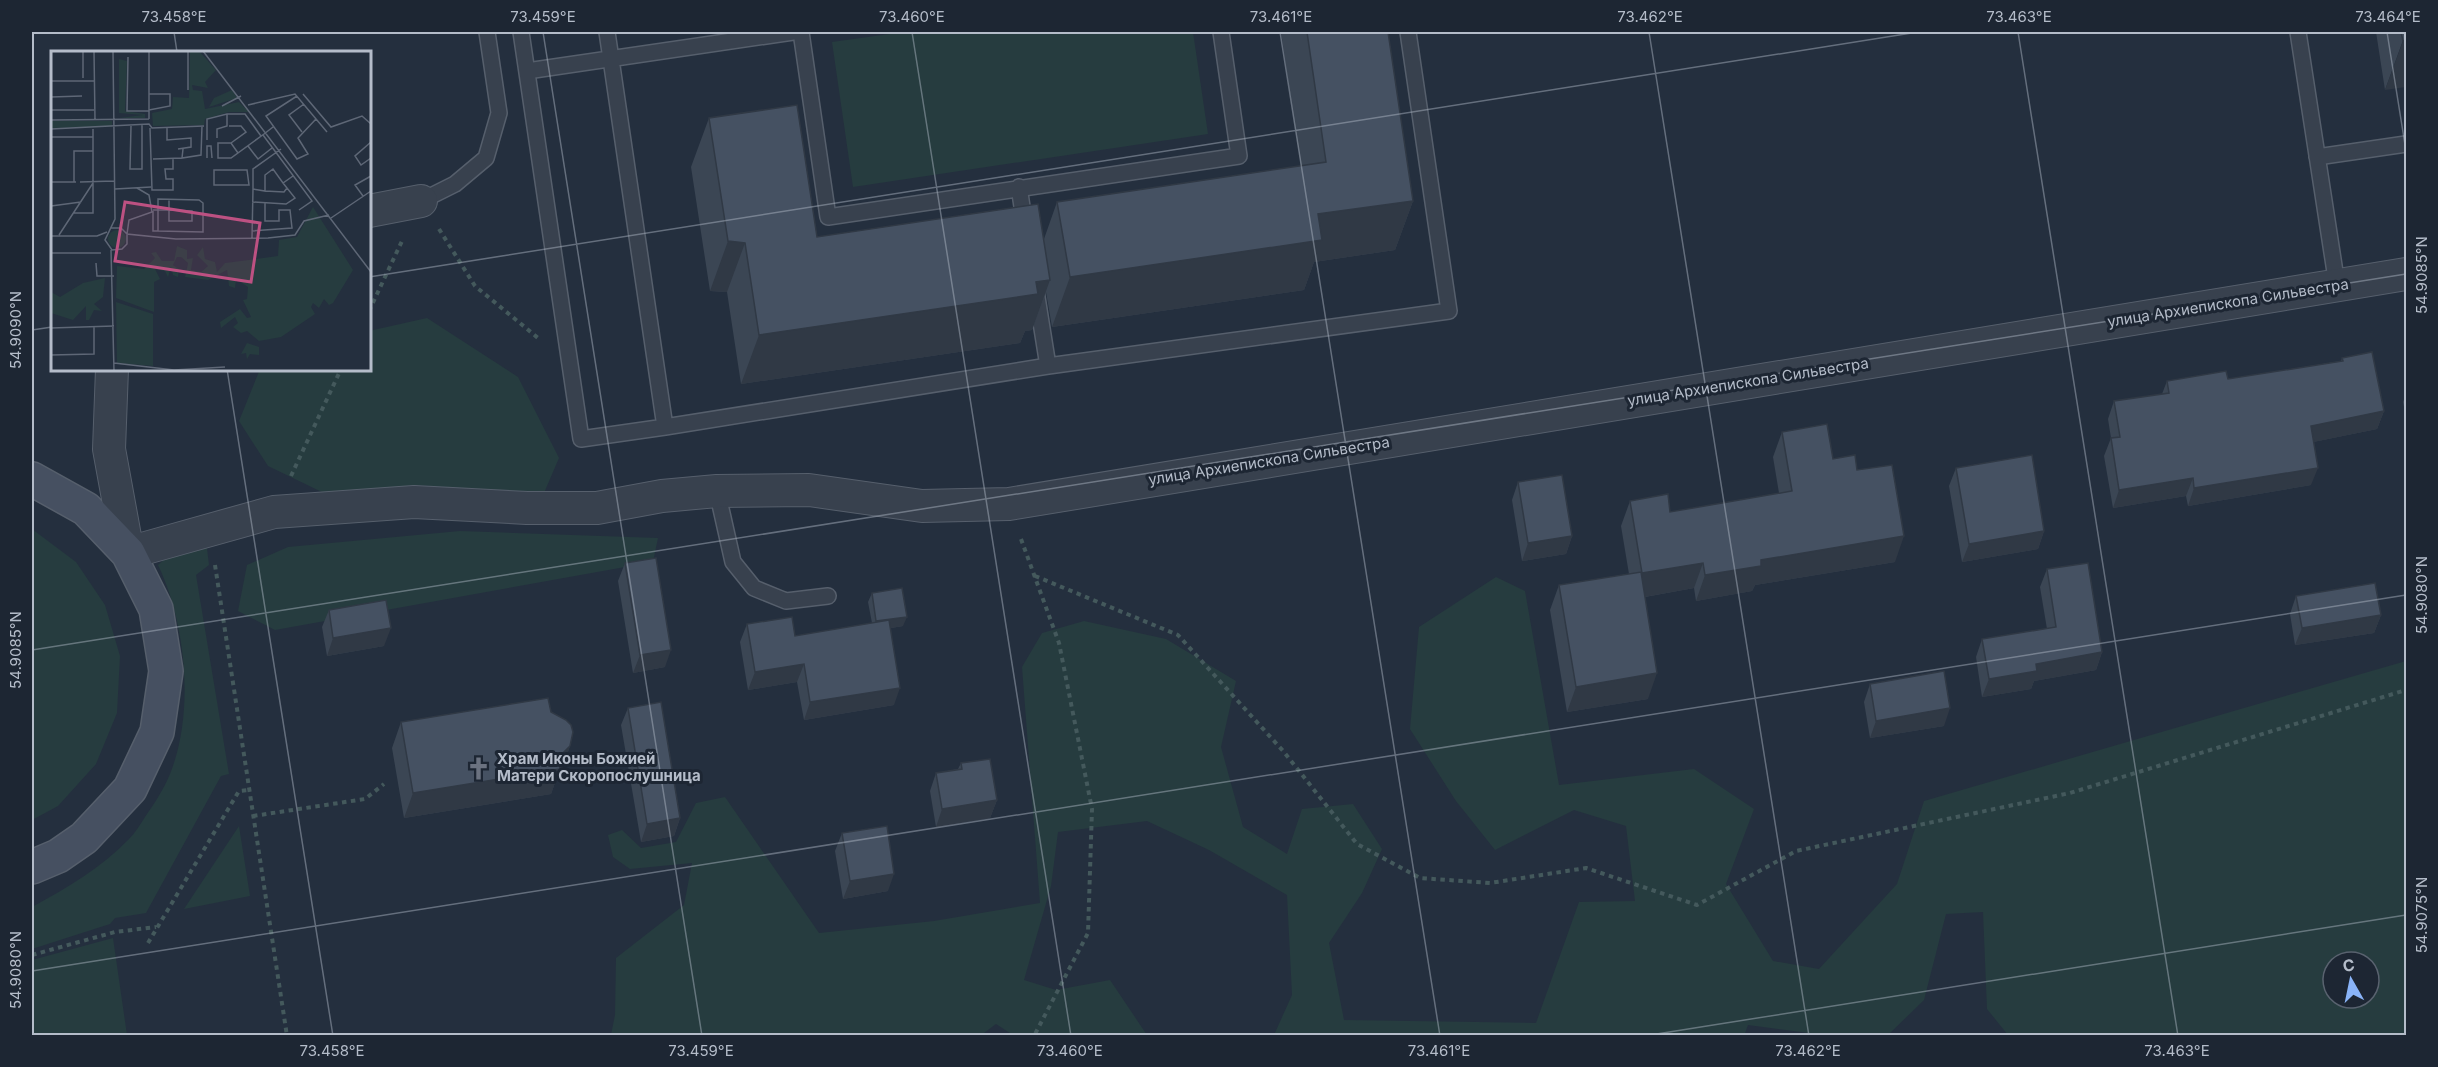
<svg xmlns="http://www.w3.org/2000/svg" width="2438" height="1067" font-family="Inter,sans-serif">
<rect width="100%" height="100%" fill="#242f3e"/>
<path fill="#263c3f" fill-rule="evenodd" d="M904,32H1193L1208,134L853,187L832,42Z
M427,318L518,377L559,458L544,493L414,485L328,495L268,466L239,421L260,369H369V331Z
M32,529L76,562L105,605L120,656L117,713L96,764L58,806L32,820Z
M460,531L658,538L653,562L275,630L238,611L247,565L288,547Z
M206,540L209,565L196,575L229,774L221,776L146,913L115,918L110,924L32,949V907C67,888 101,868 129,839C135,833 140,825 145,817C154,804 164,789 170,774C195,712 186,623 158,565L176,549Z
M1496,577L1525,591L1559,785L1694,769L1754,809L1726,884L1773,961L1819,969L1897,884L1924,801L2406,661V1035H2008L1987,1009L1983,912L1946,914L1924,1000L1888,1035H1825L1748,1025L1744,1036L1274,1035L1292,995L1287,895L1209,850L1147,821L1058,832L1051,886L1024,980L1056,990L1110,980L1147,1035H1013L996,1024L980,1036L611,1035L615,1015L616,958L684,905L692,863L630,869L613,857L608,835L622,830L641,848L676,842L696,803L725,797L819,933L934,921L1040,903L1022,667L1042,633L1084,621L1166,639L1236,681L1221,747L1243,827L1287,854L1302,809L1353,804L1382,849L1362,893L1329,943L1344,1020L1536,1023L1579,902L1635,901L1626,826L1574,810L1495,850L1456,801L1410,729L1419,627ZM2333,962H2369V998H2333Z
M239,826L250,896L184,909Z
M113,938L127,1035H32V960Z"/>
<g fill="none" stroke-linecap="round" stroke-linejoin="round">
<defs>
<path id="lane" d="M521,32L581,439L665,427
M607,32L665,427L1048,366L1449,311L1408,32
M801,32L828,217L1239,156L1221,32
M2298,32L2337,285
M527,71L793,32
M2317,157L2406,144
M1019,187L1025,226
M421,201L455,184L486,158L499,113L487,32
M1036,291L1048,366
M717,491L733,562L754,588L786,601L828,596"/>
<path id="street" d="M369,211L421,201
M112,369L109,449L128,553L274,512L414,502L527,508H597L662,496L717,491L809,490L922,506L1009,504L2406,274"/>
<path id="secondary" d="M32,479L86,509L128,553L156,609L166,671L157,732L130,789L84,838L58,856L32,867"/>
</defs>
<use href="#lane" stroke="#565f6c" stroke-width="18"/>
<use href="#street" stroke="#565f6c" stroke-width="34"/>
<use href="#secondary" stroke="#565f6c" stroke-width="36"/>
<path stroke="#44595c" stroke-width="4" stroke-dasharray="4.5 4.5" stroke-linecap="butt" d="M439,229L475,286L538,338
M369,311L402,241
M291,476L341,369
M1021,539L1059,643L1092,809L1088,933L1034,1036
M215,565L287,1036
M1035,576L1178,635L1284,752L1357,844L1420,878L1490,883L1586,868L1697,905L1796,851L2070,793L2406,690
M253,816L365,799L384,784
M148,943L239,791L249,790
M32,955L115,932L156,927"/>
<use href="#lane" stroke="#38414e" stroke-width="15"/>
<use href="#street" stroke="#38414e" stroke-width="32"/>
<use href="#secondary" stroke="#465061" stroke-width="33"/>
</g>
<path fill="#3b4654" d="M1281,32H1388L1413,201L1395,250L1314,262L1304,290L1052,327L1046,292L1032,330L1025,331L1020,343L741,384L727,292L710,291L691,167L709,118L817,237L1044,239L1057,202L1301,166Z
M2376,32H2406L2385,90Z
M2342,358L2384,411L2377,429L2313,442L2311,485L2188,506L2186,496L2113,508L2104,456L2111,438L2108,419L2114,401L2162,394L2167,381L2228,379L2341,361Z
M2406,394V417L2403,402Z
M1782,432L1833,459L1857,470L1895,562L1755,585L1752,591L1696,601L1694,588L1645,597L1648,699L1567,712L1550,610L1559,585L1629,574L1621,526L1630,501L1670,512L1779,493L1773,457Z
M1956,468L2044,531L2038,549L1962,562L1949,486Z
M1518,482L1572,536L1566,554L1522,561L1512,500Z
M625,563L665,667L633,673L618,581Z
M2047,569L2102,652L2096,670L2034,681L2031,689L1982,697L1976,657L1982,639L2047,629L2040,587Z
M872,593L903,626L891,628L894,705L804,720L797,682L748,690L740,642L747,624L795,636L872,623L868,602Z
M2296,596L2381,615L2374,633L2295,645L2290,614Z
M329,610L384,646L327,656L322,627Z
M1870,684L1944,726L1870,738L1864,702Z
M628,708L680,818L674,836L641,842L621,725Z
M551,712L570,746L561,772L558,774L551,794L404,818L392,748L401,722Z
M961,763L997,800L990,818L936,827L930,791L936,773L958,769Z
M842,833L888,891L843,899L835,851Z"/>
<path fill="#303945" d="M2406,40V87L2385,90L2403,41Z
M1413,201L1395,250L1314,262L1304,290L1052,327L1070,277L1318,214Z
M728,241L745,243L727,292L710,291Z
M1050,280L1032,330L1025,331L1020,343L741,384L759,335Z
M2384,411L2377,429L2304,444L2311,426Z
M2318,468L2311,485L2188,506L2194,488Z
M2193,478L2186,496L2113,508L2119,490Z
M2044,531L2038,549L1962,562L1969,544Z
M1572,536L1566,554L1522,561L1528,543Z
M1904,536L1895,562L1755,585L1752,591L1696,601L1705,575L1761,560Z
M1703,563L1694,588L1633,599L1642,573Z
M2381,615L2374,633L2295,645L2302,628Z
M907,617L903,626L873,631L876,621Z
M391,628L384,646L327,656L333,638Z
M671,650L665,667L633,673L640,655Z
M2102,652L2096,670L2034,681L2031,689L1982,697L1989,679L2036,664Z
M804,664L797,682L748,690L755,672Z
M1657,673L1648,699L1567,712L1576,687Z
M900,688L894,705L804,720L810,702Z
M1950,708L1944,726L1870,738L1876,721Z
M570,746L561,772L558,774L551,794L404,818L413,793L558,758Z
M997,800L990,818L936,827L942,809Z
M680,818L674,836L641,842L647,824Z
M894,874L888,891L843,899L850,881Z"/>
<path fill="#455162" stroke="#303945" stroke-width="1.5" d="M1307,32H1388L1413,201L1318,214L1322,240L1070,277L1057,202L1326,162Z
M2401,32H2406V40L2403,41Z
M797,105L817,237L1038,204L1050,280L1036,282L1038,294L759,335L745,243L728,241L709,118Z
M2372,352L2384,411L2311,426L2318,468L2194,488L2193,478L2119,490L2111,438L2120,437L2114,401L2169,393L2167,381L2226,371L2228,379L2343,361L2342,358Z
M1827,424L1833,459L1855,455L1857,470L1892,465L1904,536L1761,560V566L1705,575L1703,563L1642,573L1630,501L1668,494L1670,512L1792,491L1782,432Z
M2032,455L2044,531L1969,544L1956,468Z
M1562,475L1572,536L1528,543L1518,482Z
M656,558L671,650L640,655L625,563Z
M2088,563L2102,652L2036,664L2037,671L1989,679L1982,639L2056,627L2047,569Z
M1641,572L1657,673L1576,687L1559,585Z
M2375,583L2381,615L2302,628L2296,596Z
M902,588L907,617L876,621L872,593Z
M386,600L391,628L333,638L329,610Z
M792,617L795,636L889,620L900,688L810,702L804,664L755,672L747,624Z
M1944,671L1950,708L1876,721L1870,684Z
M548,698L551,712L566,720L571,725L573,732L570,746L558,758L560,769L413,793L401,722Z
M661,702L680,818L647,824L628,708Z
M990,759L997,800L942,809L936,773L962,769L961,763Z
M887,826L894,874L850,881L842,833Z"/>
<path fill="none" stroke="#b4bcc9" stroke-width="1.5" stroke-opacity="0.45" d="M174,32L177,52M543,32L702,1036M912,32L1071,1036M1280,32L1440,1036M1649,32L1809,1036M2018,32L2178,1036M2387,32L2406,151M369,277L1918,32M32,330L52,327M227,369L333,1036M32,650L2406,274M32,971L2406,595M1644,1036L2406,915"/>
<defs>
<symbol id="church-bare" viewBox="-9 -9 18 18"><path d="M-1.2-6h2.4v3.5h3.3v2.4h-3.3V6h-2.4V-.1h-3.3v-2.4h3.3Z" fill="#6b7280" stroke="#1d2633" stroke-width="2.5" paint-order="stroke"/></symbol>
</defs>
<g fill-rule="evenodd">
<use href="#church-bare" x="462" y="752" width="33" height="33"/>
</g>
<g text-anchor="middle" stroke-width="6" stroke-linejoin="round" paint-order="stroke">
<g font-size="15" fill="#b4bcc9" stroke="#1d2633">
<text transform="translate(2228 303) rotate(-9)" y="5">улица Архиепископа Сильвестра</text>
<text transform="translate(1748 382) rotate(-9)" y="5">улица Архиепископа Сильвестра</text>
<text transform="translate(1269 461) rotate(-9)" y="5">улица Архиепископа Сильвестра</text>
</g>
<g font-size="15" font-weight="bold" fill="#b4bcc9" stroke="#1d2633" text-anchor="start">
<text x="497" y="764">Храм Иконы Божией<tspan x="497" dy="17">Матери Скоропослушница</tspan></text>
</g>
</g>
<g transform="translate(51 51)">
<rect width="320" height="320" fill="#242f3e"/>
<path d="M139,0H148L165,19L154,31L157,37L141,34L142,39L151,40L154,58L188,51L198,61H178L154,68L153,74L102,75L101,62L121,58L122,46L138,47ZM68,8L76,10L74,60L94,63V67H68L92,64L68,62ZM181,39L186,47L158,56L163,47ZM1,70H61V76L0,77ZM262,156L302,219L282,252L278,254L273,248L268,257L262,252L260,256L264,263L230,286L208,290L196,280L190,282L182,276L187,272L184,266L170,277L169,271L189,258L196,267L200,266L192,249L196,248L197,236L185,228L184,237L178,235L176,219L157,229L134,226L137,212L130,206H126L122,214L128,218L127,226L122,224L120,216L117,226L114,220L104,218L109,228L103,231V261L65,247L66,215L93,218L104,207L100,202L105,201L111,210H123L126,195L136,199V208L142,207L140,219L150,221L157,215L146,204L152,196L154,208L164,211L166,221L174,212L227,205L228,189L246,186ZM57 188a9 9 0 1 1 18 0a9 9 0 1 1-18 0ZM54,227L52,246L43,253L51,260L43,259L38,269H35V255L22,269L0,262V241L9,246L32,232ZM65,251L102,263V315L66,312ZM196,292L208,296V304L199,303L196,308L195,302L190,303Z" fill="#263c3f"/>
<path fill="none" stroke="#5e6776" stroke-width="1.5" d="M32,0V27M43,0L44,69M152,0L320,221M77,6L76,60H98M0,30H43M137,39V0M252,43L280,76L311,65L320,73M246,45L215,65L246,108L257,103L247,87L265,68M0,46L31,45M197,54L244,43L276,81M171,55L190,45M0,59H43M98,59L119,55V43H98M98,68V0M0,69L98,68M80,75L79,118H91V74M178,75H190L195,81L180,92M99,77L101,139H122V128H115L114,118H122V107M116,77V89L140,87V96L127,98M0,78L98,73L101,77L153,75M251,81L238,64L253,53M212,84L261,150L248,159M0,86H42M166,87V78L176,75V63M156,89V68L176,63H194L210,85M320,91L304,105L310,114L320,107M197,95L207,108L221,97M132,98L131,107L150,104L151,75M230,98L202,118V138L214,140V124L222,118L232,132L242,125M187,102L180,92H167V107H180L213,83L222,76M156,107V95H160L161,107M102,108L131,107M163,119H196L198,134H163ZM0,131H25M23,131V100H42M29,131L63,130M86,137L98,144L101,161L78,169L76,183L125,188L217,187L244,184L253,170L278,164M64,138L100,136M214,140L233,141L236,137M312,145L304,134L320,125M107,148L148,149L152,152V181L107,180ZM201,151L235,153L244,147L232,132M0,155L30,151M102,159H118L141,160V170H118V148M102,160V180H107M22,162H42V78M280,167L320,140M60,177H70L76,183V193L71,198L61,199L54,189L64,168L62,0M201,180L241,177L239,159H228V170H214V151M8,184L42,132M0,185H46L56,181M201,187L202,138M60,199L63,320M0,202H50M45,212L46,225H63M0,277L63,275M0,304L43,303V275M63,312L123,319L174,316"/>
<path fill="#bd5182" fill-opacity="0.15" stroke="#bd5182" stroke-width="3" d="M74,151L209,172L200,231L64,210Z"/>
<rect width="320" height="320" fill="none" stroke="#b4bcc9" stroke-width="3"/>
</g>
<rect width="2438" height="1067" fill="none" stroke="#1d2633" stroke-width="66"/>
<g transform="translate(2351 980) rotate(351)"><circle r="28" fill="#1d2633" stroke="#59626f" stroke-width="1.5"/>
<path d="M0-4.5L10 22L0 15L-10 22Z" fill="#8ab4f8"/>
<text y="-9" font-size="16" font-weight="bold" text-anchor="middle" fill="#b4bcc9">С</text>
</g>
<rect x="33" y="33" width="2372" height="1001" fill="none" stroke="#b4bcc9" stroke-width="2"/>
<g font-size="15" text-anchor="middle" fill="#b4bcc9">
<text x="174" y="22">73.458°E</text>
<text x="543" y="22">73.459°E</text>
<text x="912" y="22">73.460°E</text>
<text x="1281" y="22">73.461°E</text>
<text x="1650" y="22">73.462°E</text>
<text x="2019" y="22">73.463°E</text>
<text x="2388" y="22">73.464°E</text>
<text transform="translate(2422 275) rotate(-90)" y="5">54.9085°N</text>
<text transform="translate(16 330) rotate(-90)" y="5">54.9090°N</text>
<text transform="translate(2422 595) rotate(-90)" y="5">54.9080°N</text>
<text transform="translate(16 650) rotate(-90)" y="5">54.9085°N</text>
<text transform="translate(2422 915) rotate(-90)" y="5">54.9075°N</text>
<text transform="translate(16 970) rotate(-90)" y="5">54.9080°N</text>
<text x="332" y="1056">73.458°E</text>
<text x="701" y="1056">73.459°E</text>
<text x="1070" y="1056">73.460°E</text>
<text x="1439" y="1056">73.461°E</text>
<text x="1808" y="1056">73.462°E</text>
<text x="2177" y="1056">73.463°E</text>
</g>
</svg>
